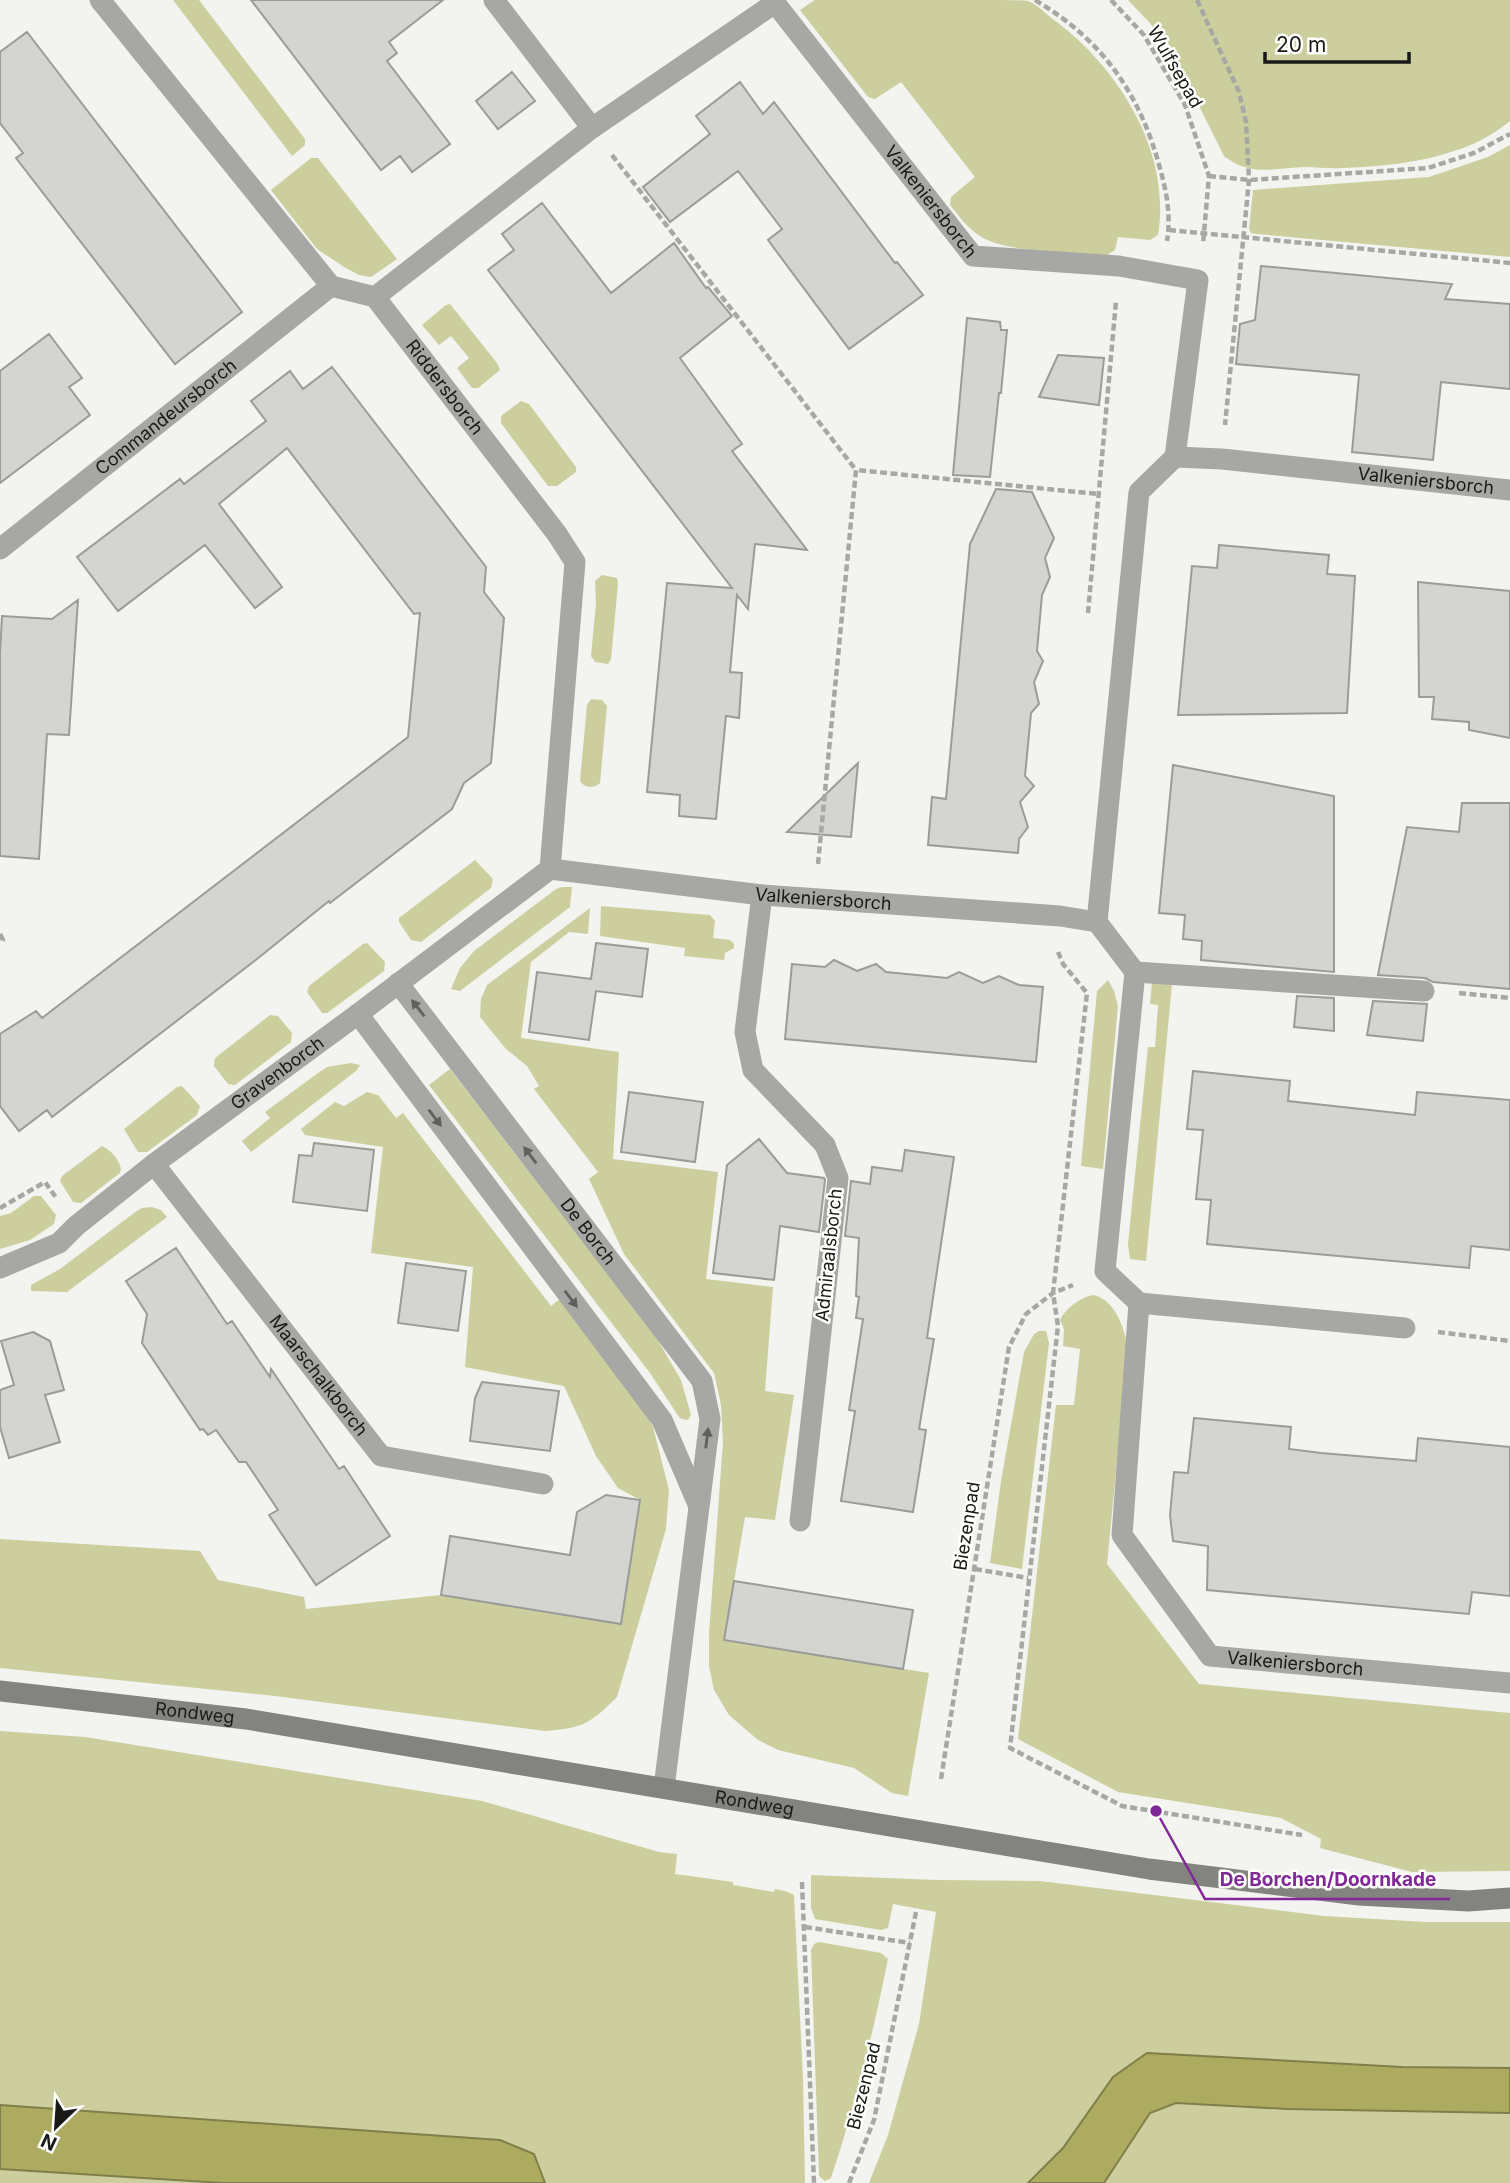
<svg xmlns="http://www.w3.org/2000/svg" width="1510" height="2183" font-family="Inter,sans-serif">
<rect width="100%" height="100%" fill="#f3f3ef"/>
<path fill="#cdce9e" d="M173,0H199L305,139V145L292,156Z
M815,0C870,0 925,0 980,0C992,0 1019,0 1028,1C1037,4 1046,14 1054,20C1118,67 1172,152 1158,235L1150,240L1118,237L1115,250L1107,255C1075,252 1005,253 980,236C967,228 959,216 950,205L951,197L975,177L901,82L875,99L868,97L800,10Z
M1128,0H1510V121C1467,158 1398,166 1343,168C1330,169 1318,167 1305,167C1275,168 1250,177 1224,156L1174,56L1150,23Z
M1510,145V257L1257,234L1251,233L1249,229L1253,190L1429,177L1488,157Z
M311,158H318L397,259L371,277L359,275L344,267L317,249L271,190Z
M450,304L497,363L500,370L478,388H472L457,368L469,358L451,336L439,345L422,325L446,305Z
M521,401L529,404L576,467V472L557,486H548L501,423V416Z
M602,575L617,578L618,584L611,659L608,664L595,662L591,656L596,603L595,581Z
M591,699L602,700L607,706L600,783C594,789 584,788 580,781L587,705Z
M475,860L493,879L491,888L421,942L411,940L399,922V918Z
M562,887H572L570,907L460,991L451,989L460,968L474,951L556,889Z
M601,906L710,915L715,921L713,938L730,940L734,944V948L725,953L724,960L684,956L685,948L600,936Z
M590,908L588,934L569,932L531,962L521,1038L619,1052L613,1159L718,1172L706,1279L773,1287L765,1391L794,1395L775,1520L745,1517L724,1640L929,1673L908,1796L892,1793L854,1768L778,1750L758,1740L729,1715L714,1690L709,1666V1634L723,1442L721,1405L714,1373L624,1254L589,1179L598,1172L534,1089L539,1086L527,1066L506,1049L480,1017L481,999L487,985Z
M367,943L385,962L384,971L327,1013H322L307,992L309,986L363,944Z
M1108,980L1114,991L1118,1006L1103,1169L1081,1166L1097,991Z
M1152,982L1172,984L1146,1261L1130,1259L1128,1244L1148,1047H1155L1158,1005L1150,1004Z
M270,1015L278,1016L292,1033L291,1042L235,1085L228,1084L214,1066L215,1058Z
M351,1063L360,1065L356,1071L251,1152L242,1141L270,1118L265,1112L318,1073L327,1067Z
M450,1069L656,1337L681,1380L691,1415L688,1420L682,1419L679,1417L650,1373L429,1085Z
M182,1086L200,1106L197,1115L147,1152H138L124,1129L177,1087Z
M367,1092L378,1095L396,1118L403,1113L551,1306L560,1299L639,1402L653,1427L669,1490L666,1529L617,1697C590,1724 583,1728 545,1731L275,1696L0,1668V1539L200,1551L218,1580L304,1597L306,1609L441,1595L621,1624L640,1500L618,1488L596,1456L564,1386L465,1367L473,1267L371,1253L383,1147L305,1135L301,1129L335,1102L344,1106Z
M102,1146C111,1150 119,1159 121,1169L120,1173L81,1203L73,1202L60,1181L62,1176Z
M34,1196H41L56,1215L54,1224L30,1240L0,1249V1216L11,1213Z
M152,1207L161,1210L167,1217L67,1292L31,1291V1285L60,1269L134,1213L142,1208Z
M1094,1295C1116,1301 1124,1328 1128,1348L1107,1564L1199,1684L1510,1713V1871L1412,1872L1320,1848L1321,1839L1281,1818L1118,1792L1018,1739L1056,1405H1074L1080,1349L1063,1346L1064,1329L1060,1320C1065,1309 1082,1296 1094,1295Z
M1039,1331H1046L1049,1343L1022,1569L990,1563L1001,1481L1024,1352L1034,1334Z
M0,1731L85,1737L482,1801L659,1852L677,1854L675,1874L733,1882V1885L774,1892L775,1889L785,1891L794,1895L803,2078L805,2183H545L534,2154L500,2140L0,2105Z
M811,1875L937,1880L1040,1881L1324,1916L1427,1922H1510V2068L1402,2067L1113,2077L1063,2148L1028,2183H869L888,2135L919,2024L936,1912L893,1904L888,1928L881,1930L815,1919L811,1908Z
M819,1942L881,1953L888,1959C873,2034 855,2106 831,2178L825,2181L819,2176L811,1950L814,1944Z
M1176,2103L1287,2109L1510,2113V2183H1104L1150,2113Z
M0,2169L23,2170L223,2183H0Z"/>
<path fill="#acab60" stroke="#807f4a" stroke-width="2" d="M1147,2053L1402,2067L1510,2068V2113L1287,2109L1176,2103L1150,2113L1104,2183H1028L1063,2148L1113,2077Z
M0,2105L500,2140L534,2154L545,2183H223L0,2169Z"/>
<path fill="#d4d5d1" stroke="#9b9b97" stroke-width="2" d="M251,0H443L389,42L397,53L387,61L450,144L412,172L400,156L381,170Z
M27,32L242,312L175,364L16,158L23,153L0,123V52Z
M512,72L535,101L498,129L476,101Z
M740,82L763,114L774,102L895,263L897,262L923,295L849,349L768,240L782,229L738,171L670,222L643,187L710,134L696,116Z
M542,203L611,293L674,243L706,288L708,287L732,316L680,358L742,444L732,451L807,550L755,544L748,609L737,595L730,672L742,673L739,718L726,716L716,819L679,816L680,795L647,792L667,583L732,588L488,270L514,250L502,234Z
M1261,266L1452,284L1445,299L1510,304V389L1441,382L1433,460L1352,452L1359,375L1236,364L1240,324L1255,320Z
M967,318L1000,322L1001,330H1007L1001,393H999L990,477L953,475Z
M49,334L82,378L69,387L90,415L0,483V371Z
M1058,355L1104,358L1099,405L1039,397Z
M332,367L486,567L484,592L504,618L491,763L464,783L452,809L330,903L329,901L257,959L52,1117L47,1110L19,1131L0,1106V1034L36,1011L42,1018L408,737L420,613L414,614L287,448L219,504L282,587L255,608L205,545L118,611L77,557L180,479L184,484L266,421L251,401L290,371L303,389Z
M996,489L1032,492L1054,538L1045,558L1050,577L1042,595L1037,651L1043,661L1034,682L1039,704L1031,713L1025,776L1034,786L1020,802L1028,827L1019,839L1018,853L928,845L932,797L946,799L970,544Z
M1219,545L1329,555L1327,574L1355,576L1347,713L1178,715L1192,566L1217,568Z
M1418,582L1510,591V738L1469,730V722L1432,719L1434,697H1419Z
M78,600L69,735L47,734L39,859L0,856V653L2,616L52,619Z
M858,763L851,837L787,832Z
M1173,765L1334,796V972L1201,960L1202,941L1183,939L1185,915L1159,913Z
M1462,803H1510V989L1433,982L1425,978L1378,975L1407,827L1459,832Z
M596,943L648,949L642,997L596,991L589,1040L529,1032L537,972L591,979Z
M834,960L857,971L876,964L886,972L947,978L959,972L983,983L999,976L1019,985L1043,987L1036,1062L785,1039L792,964L825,967Z
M1297,996L1334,998V1031L1294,1027Z
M1373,1001L1427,1004L1423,1041L1367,1035Z
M1193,1071L1290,1081L1288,1101L1415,1115L1417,1092L1510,1100V1250L1471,1246L1469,1268L1207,1244L1211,1200L1196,1199L1203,1130L1187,1129Z
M629,1092L703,1102L695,1162L621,1152Z
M759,1139L787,1173L824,1178L825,1180L819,1232L780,1226L774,1280L713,1273L727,1165Z
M314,1143L374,1150L367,1211L293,1202L299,1155L312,1156Z
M905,1150L954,1157L927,1338L934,1339L919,1429L926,1430L913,1512L841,1501L855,1411L849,1410L863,1319L856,1318L859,1297L856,1296L859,1238L845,1236L851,1181L870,1184L872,1167L902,1171Z
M176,1248L227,1324L232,1321L270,1377L271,1369L339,1469L344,1466L390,1536L316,1585L269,1515L278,1510L246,1462H239L216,1430L208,1435L203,1429L200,1430L142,1343L147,1314L126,1281Z
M406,1263L466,1271L458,1331L398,1323Z
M33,1332L50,1341L64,1390L45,1395L60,1442L9,1458L0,1427V1390L14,1385L1,1341Z
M482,1382L559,1391L550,1451L470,1441L475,1398Z
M1194,1418L1291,1427L1289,1449L1321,1453L1416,1461L1418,1438L1510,1447V1596L1472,1592L1469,1614L1207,1590L1208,1546L1173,1541L1170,1515L1174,1472L1188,1473Z
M606,1495L640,1500L621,1624L441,1595L450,1536L570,1555L577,1512Z
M734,1581L913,1610L903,1669L724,1640Z"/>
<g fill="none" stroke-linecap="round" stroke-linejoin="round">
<path stroke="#a7a7a4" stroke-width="4.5" stroke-dasharray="7 3.5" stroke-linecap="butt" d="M1035,0C1104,41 1141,95 1161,172C1167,193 1171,219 1167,241
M1111,0L1144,35L1185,105L1209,176L1203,244
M1197,0L1239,92L1246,122L1249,180L1225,425
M612,155L856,470
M1209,176L1249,180L1428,168L1474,153L1510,134
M1169,230L1510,263
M1088,613L1116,301
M818,864L856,470L1098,494
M0,934L3,940L0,942
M1058,952L1063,964L1087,993L1053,1293L1058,1326L1010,1748L1122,1806L1302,1835
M1459,993L1510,998
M0,1208L45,1182L57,1199
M1438,1332L1510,1341
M975,1569L1028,1578
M941,1779L1009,1347L1026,1314L1053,1293L1073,1285
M802,1882L814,2183
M805,1927L910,1943
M849,2183L874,2120L916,1912"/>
<path stroke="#a7a7a5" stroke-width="21" d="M494,0L592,128"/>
<g stroke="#a7a7a5" stroke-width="21">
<path id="s1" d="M100,0L331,286L375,297L557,534L575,562L550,869"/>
<path id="s2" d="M375,297L592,128L775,3L973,256L1119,266L1198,280L1175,457L1139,492L1097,922L1135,972L1105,1271L1139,1303L1122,1535L1210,1656L1510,1683"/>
<path id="s3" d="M1175,457L1222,459L1510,490"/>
<path id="s4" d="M0,549L331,286"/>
<path id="s5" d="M550,869L762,895L1060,916L1097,922"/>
<path d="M762,895L745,1032L753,1070L825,1145L838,1178L800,1521"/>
<path d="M1135,972L1424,991"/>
<path id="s6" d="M398,983L702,1381L710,1419L664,1788"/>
<path d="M358,1014L662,1420L698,1504"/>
<path id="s7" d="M154,1164L381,1456L543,1484"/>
<path id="s8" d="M0,1268L59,1243L76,1226L154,1164L358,1014L550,869"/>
<path d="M1139,1303L1405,1328"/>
</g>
<path stroke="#838380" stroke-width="21" id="s9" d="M0,1691L246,1719L1149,1869L1359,1895L1468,1901L1510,1898"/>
</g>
<defs><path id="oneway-solid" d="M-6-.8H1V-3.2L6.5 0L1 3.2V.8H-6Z" transform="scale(1.75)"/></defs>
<g fill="#60605e">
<use href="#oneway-solid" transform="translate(418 1008) rotate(-128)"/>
<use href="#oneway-solid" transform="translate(435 1118) rotate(53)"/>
<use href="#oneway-solid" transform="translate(530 1155) rotate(-127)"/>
<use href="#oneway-solid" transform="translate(571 1299) rotate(53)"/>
<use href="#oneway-solid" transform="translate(707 1438) rotate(-83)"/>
</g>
<g text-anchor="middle" stroke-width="5" stroke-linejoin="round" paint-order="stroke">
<g font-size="18" fill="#191917" stroke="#fffffe">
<text transform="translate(1175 67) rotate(60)" y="6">Wulfsepad</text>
<text dy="6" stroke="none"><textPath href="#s2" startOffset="749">Valkeniersborch</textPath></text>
<text dy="6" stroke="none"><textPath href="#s1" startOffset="527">Riddersborch</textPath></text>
<text dy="6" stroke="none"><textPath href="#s4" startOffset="212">Commandeursborch</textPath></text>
<text dy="6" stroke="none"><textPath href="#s3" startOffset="252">Valkeniersborch</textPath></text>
<text dy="6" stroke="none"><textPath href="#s5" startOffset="275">Valkeniersborch</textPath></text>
<text dy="6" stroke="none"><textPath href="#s8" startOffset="341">Gravenborch</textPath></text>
<text dy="6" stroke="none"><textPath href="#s6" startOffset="313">De Borch</textPath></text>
<text transform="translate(829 1255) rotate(-84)" y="6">Admiraalsborch</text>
<text dy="6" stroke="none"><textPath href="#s7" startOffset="268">Maarschalkborch</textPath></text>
<text transform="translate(967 1526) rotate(-81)" y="6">Biezenpad</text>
<text dy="6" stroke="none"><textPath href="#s2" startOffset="2583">Valkeniersborch</textPath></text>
<text dy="6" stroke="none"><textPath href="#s9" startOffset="196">Rondweg</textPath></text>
<text dy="6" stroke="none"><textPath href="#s9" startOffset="763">Rondweg</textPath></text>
<text transform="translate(864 2086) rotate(-76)" y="6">Biezenpad</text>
</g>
</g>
<path fill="none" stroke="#802997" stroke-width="2.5" d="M1156 1811L1205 1899H1450"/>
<circle fill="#802997" stroke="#fffffe" stroke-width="2.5" cx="1156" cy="1811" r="7"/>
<g font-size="19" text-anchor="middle" font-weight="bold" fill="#802997" stroke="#fffffe" stroke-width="5" stroke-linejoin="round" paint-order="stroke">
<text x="1328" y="1886">De Borchen/Doornkade</text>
</g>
<g transform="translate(56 2127) rotate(205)" stroke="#fffffe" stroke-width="5" paint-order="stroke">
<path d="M0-5L12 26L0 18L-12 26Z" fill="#191917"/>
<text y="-10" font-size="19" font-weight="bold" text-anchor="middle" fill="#191917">N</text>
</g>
<path d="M1265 52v10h144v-10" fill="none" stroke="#191917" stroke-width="3.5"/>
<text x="1276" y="52" font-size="21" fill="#191917" stroke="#fffffe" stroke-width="5" paint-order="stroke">20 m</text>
</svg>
